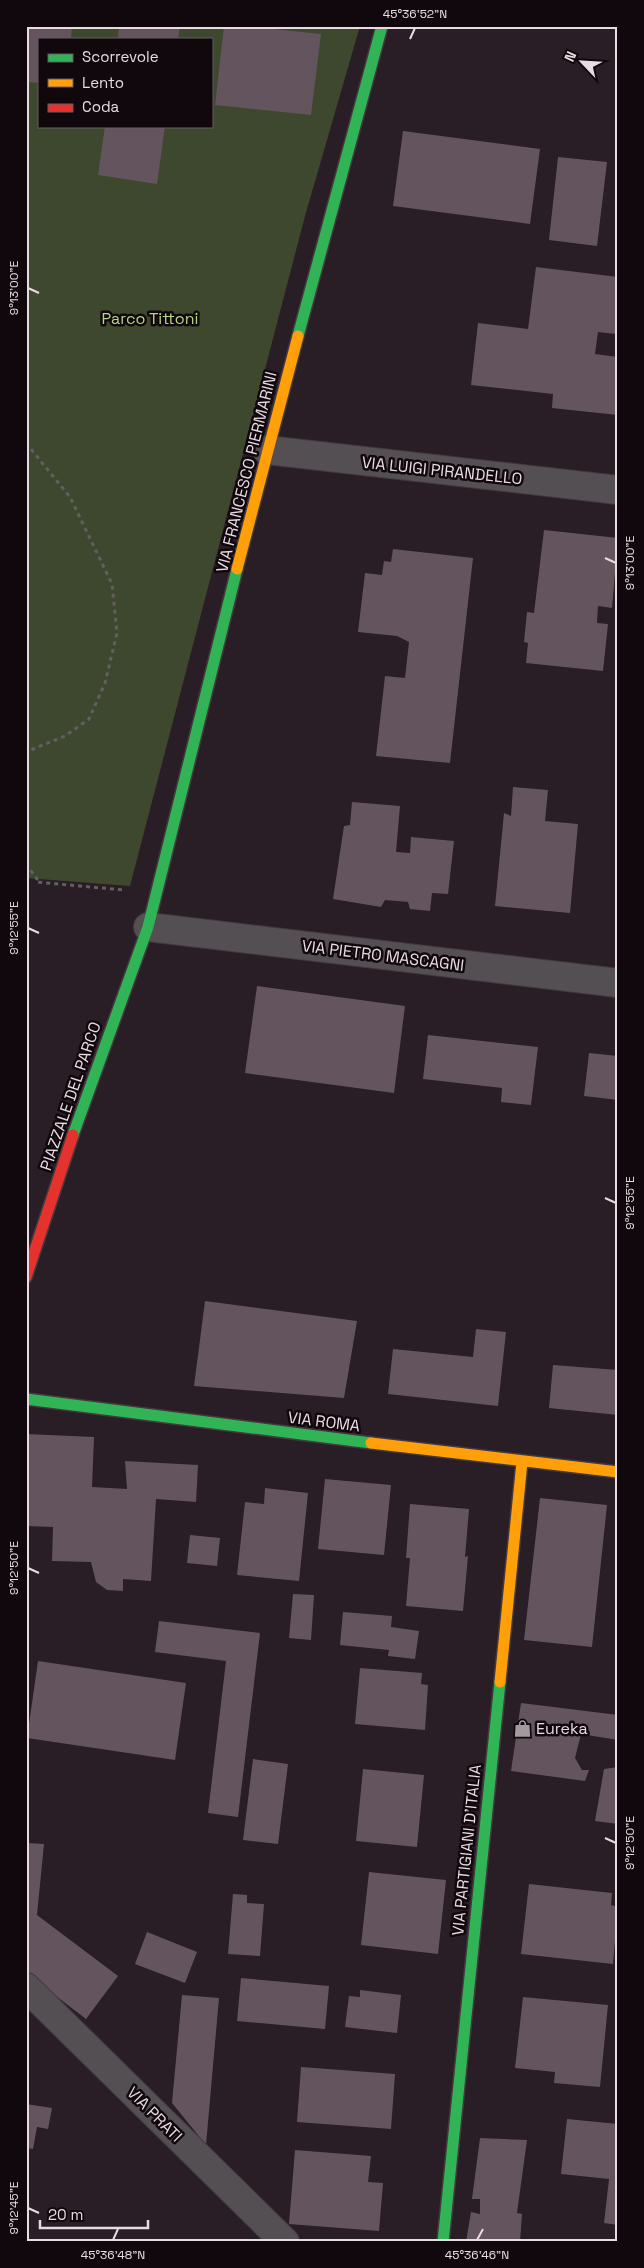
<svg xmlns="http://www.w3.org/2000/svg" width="644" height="2268" font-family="'Space Grotesk',sans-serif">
<rect width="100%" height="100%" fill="#291e25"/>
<path fill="#3e482e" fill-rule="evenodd" d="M26,26H360L305,216L130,886L26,878ZM39,39H211V126H39Z"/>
<path fill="#64545e" d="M26,26H72L71,39H39V83L26,82Z
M119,26H180L178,39H118Z
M224,26H245L321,34L311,115L215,105Z
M105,126H165L157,184L98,175Z
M403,131L540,149L530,224L393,206Z
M558,157L607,162L597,246L549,240Z
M536,267L618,277L616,334L598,332L595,354L618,357V415L552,408L553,394L471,385L478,323L528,329Z
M544,530L618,538L612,608L598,606L597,623L608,624L603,671L526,663L528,643L524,642L527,612L534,613Z
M393,549L473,558L450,763L376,756L385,676L405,678L409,642L397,636L358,632L365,573L382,575L384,561L391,562Z
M513,787L548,790L545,821L578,824L570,913L495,906L504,813L511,816Z
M352,802L400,806L396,852L410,853L411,837L454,841L448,894L432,893L430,911L410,909L408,902L385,900L381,907L333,899L344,826L350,825Z
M257,986L405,1006L394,1093L245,1073Z
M428,1035L538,1047L531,1105L501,1102L502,1088L423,1079Z
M589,1053L618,1056V1100L584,1096Z
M205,1301L357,1321L344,1398L194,1386Z
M476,1329L506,1332L498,1406L388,1394L393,1349L473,1357Z
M553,1365L618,1370V1415L549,1408Z
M26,1434L94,1437L92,1487L127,1489L125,1461L198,1465L196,1502L156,1499L151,1581L123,1579V1591L107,1590L96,1582L91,1562L52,1561L53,1527L26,1526Z
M325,1479L391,1485L384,1555L318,1549Z
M265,1488L308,1493L299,1581L237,1575L245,1502L264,1504Z
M540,1498L607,1505L592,1647L524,1640Z
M410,1504L469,1509L465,1557L468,1556L463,1611L406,1606L410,1558H406Z
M190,1535L220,1538L217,1566L187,1563Z
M293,1594L314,1595L311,1640L289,1638Z
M343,1612L392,1616L391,1627L419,1631L415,1659L388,1656L389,1650L340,1645Z
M159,1621L260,1633L238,1817L208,1813L226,1661L155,1652Z
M38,1661L186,1683L175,1760L27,1738Z
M360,1668L422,1673L421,1684L428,1685L425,1730L355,1724Z
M521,1703L618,1715V1740L581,1734L575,1758L582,1770H589L585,1781L511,1771Z
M253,1759L288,1764L278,1844L243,1840Z
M618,1767V1824L595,1821L604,1769Z
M363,1769L424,1775L417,1847L356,1841Z
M26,1843L44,1844L37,1915L118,1976L86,2019L26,1973Z
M369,1872L446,1880L438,1954L361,1945Z
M529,1884L612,1893L611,1905L618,1907L613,1964L521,1954Z
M233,1894L247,1895V1903L264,1904L260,1956L228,1954Z
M147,1932L197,1952L185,1983L135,1964Z
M241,1978L329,1986L325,2029L237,2021Z
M360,1990L401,1995L397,2033L345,2027L349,1996L360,1997Z
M182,1995L219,1998L206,2145L172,2103Z
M523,1997L608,2005L600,2087L554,2083L555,2072L515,2068Z
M301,2067L395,2074L391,2129L297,2122Z
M26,2104L52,2108L48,2129L37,2127L33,2149L26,2148Z
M567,2119L618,2124V2225L604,2223L609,2179L561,2174Z
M480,2138L527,2140L517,2213L522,2214L520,2242H466L471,2212L480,2214V2199H472Z
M295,2150L371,2156L368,2182L383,2183L379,2231L289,2224Z"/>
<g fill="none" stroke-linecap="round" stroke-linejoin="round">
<defs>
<path id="street" d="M267,450L618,490
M148,927L618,983
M26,1987L285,2242"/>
<path id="fast" d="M298,336L382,26
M73,1135L148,927L237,569
M26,1399L371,1443
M443,2242L500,1682"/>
<path id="slow" d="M237,569L298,336
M371,1443L618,1472
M500,1682L522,1462"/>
<path id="jam" d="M26,1277L73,1135"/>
</defs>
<use href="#street" stroke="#43393f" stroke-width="30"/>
<use href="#fast" stroke="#43393f" stroke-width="14"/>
<use href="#slow" stroke="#43393f" stroke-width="14"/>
<use href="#jam" stroke="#43393f" stroke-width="14"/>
<path stroke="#635e60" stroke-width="3" stroke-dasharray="4 4" stroke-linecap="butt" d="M26,443L70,497L112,584L117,633L105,683L89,719L65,736L26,752
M26,864L37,879L36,882L124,890"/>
<use href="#street" stroke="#544f52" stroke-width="28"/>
<use href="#fast" stroke="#30b455" stroke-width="11"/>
<use href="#slow" stroke="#ff9f0a" stroke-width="11"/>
<use href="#jam" stroke="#e5322d" stroke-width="11"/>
</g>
<path fill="none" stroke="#e8dbe2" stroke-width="2" d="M410,39L415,28M28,288L39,293M605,558L616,563M28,928L39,933M605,1198L616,1203M28,1568L39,1573M605,1838L616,1843M28,2208L39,2213M113,2240L118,2229M477,2240L483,2229"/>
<defs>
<symbol id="shop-bare" viewBox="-9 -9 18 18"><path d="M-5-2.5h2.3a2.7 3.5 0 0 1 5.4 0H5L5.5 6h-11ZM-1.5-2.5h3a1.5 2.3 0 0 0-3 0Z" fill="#a599a0" stroke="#10080d" stroke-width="2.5" paint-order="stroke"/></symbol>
</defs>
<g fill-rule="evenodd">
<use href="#shop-bare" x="510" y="1716" width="25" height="25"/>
</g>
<g text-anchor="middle" stroke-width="5" stroke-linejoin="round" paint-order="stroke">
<g font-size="16" fill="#b5d684" stroke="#10080d">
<text x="150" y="324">Parco Tittoni</text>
</g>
<g font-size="16" fill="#e8dbe2" stroke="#10080d">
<text transform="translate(442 470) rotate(6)" y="6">VIA LUIGI PIRANDELLO</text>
<text transform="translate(246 472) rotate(-76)" y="6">VIA FRANCESCO PIERMARINI</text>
<text transform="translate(383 955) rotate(7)" y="6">VIA PIETRO MASCAGNI</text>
<text transform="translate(70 1096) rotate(-71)" y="6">PIAZZALE DEL PARCO</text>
<text transform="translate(324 1421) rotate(7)" y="6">VIA ROMA</text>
<text transform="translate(466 1850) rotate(-84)" y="6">VIA PARTIGIANI D'ITALIA</text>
<text transform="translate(155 2114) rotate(45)" y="6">VIA PRATI</text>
</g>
<g font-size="16" fill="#e8dbe2" stroke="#10080d" text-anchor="start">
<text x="536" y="1734">Eureka</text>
</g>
</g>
<rect width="644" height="2268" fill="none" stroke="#10080d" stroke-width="55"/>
<rect x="38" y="38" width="175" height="90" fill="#10080d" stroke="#665c62"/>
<rect x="48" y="54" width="25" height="8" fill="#30b455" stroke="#665c62"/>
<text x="82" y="62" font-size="15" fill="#e8dbe2">Scorrevole</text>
<rect x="48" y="79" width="25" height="8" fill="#ff9f0a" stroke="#665c62"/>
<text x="82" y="88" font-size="15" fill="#e8dbe2">Lento</text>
<rect x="48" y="104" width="25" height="8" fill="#e5322d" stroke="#665c62"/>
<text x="82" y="112" font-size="15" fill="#e8dbe2">Coda</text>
<g transform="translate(582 62) rotate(295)" stroke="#10080d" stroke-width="4" paint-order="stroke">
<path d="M0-4L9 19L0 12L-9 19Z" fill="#e8dbe2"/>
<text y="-8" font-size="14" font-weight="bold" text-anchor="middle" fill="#e8dbe2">N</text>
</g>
<path d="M40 2220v8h108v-8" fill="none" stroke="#e8dbe2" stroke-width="2.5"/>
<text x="48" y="2220" font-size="15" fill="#e8dbe2" stroke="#10080d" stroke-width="4" paint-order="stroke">20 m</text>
<rect x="28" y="28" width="588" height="2212" fill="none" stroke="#e8dbe2" stroke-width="2"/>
<g font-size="12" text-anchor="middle" fill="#e8dbe2">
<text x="415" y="18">45°36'52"N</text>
<text transform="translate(14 288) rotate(-90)" y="4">9°13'00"E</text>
<text transform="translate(630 563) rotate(-90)" y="4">9°13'00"E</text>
<text transform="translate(14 928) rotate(-90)" y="4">9°12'55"E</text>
<text transform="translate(630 1203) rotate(-90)" y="4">9°12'55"E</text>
<text transform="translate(14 1568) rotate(-90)" y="4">9°12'50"E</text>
<text transform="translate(630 1843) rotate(-90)" y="4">9°12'50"E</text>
<text transform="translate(14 2208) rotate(-90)" y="4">9°12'45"E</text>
<text x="113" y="2259">45°36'48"N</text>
<text x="477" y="2259">45°36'46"N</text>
</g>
</svg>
